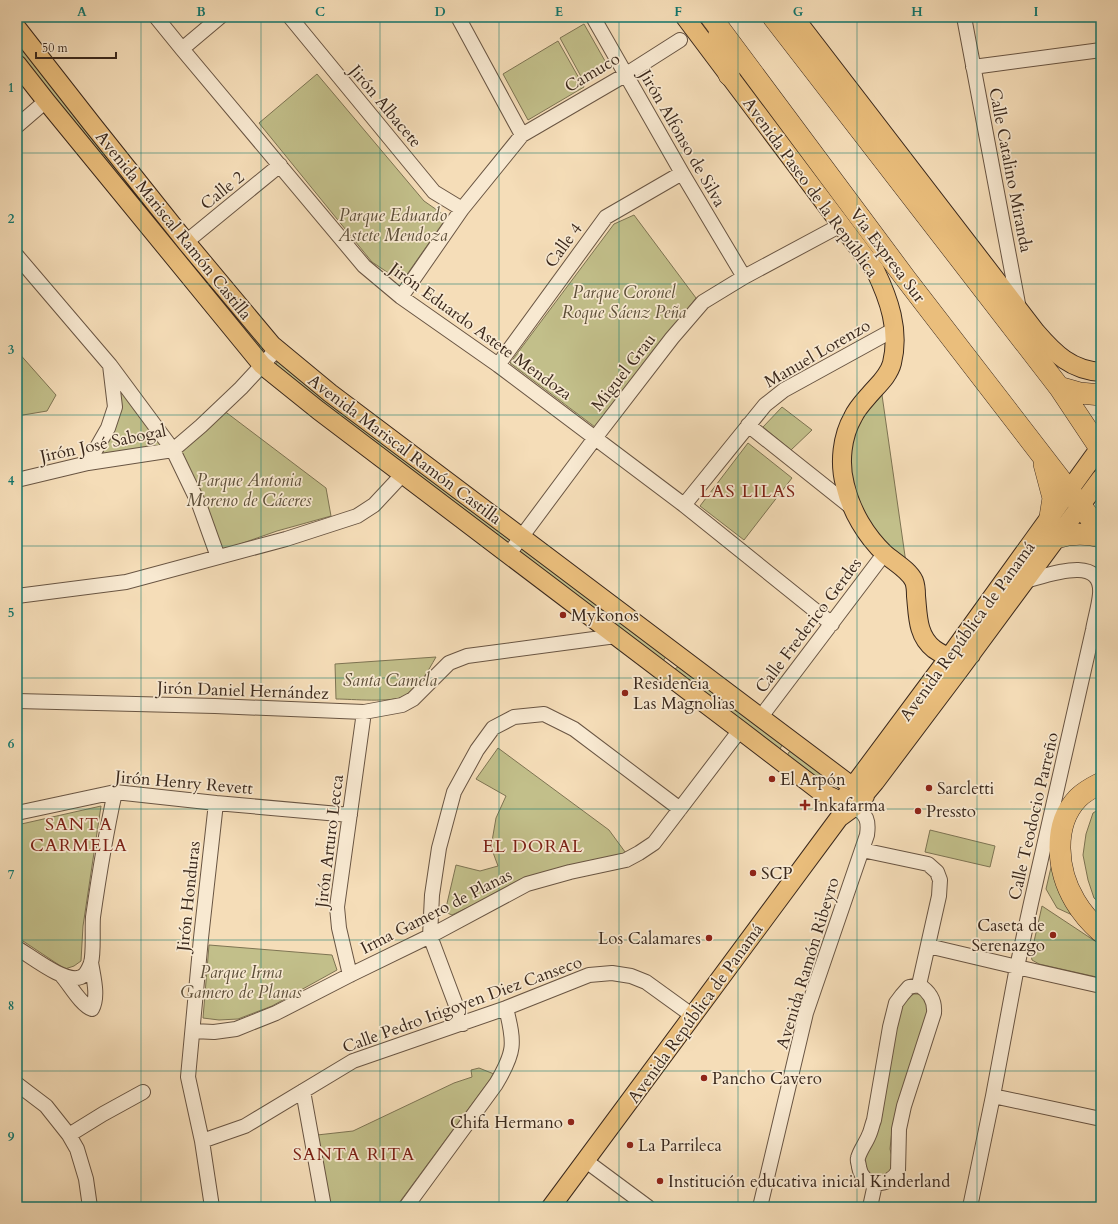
<svg xmlns="http://www.w3.org/2000/svg" width="1118" height="1224" font-family="Cardo,serif">
<rect width="100%" height="100%" fill="#f5ddb8"/>
<filter id="stains"><feTurbulence type="fractalNoise" baseFrequency=".005" numOctaves="4"/><feColorMatrix values="0 0 0 0 .2 0 0 0 0 .09 0 0 0 0 .02 0 0 0 .5 -.17"/></filter>
<radialGradient id="worn" r=".72"><stop offset=".6" stop-color="#630" stop-opacity="0"/><stop offset="1" stop-color="#630" stop-opacity=".3"/></radialGradient>
<path fill="#c2bf8a" stroke="#7e7453" d="M584,24L609,68L584,82L560,38Z
M17,35L267,346L259,353L17,51Z
M558,41L584,87L528,120L503,74Z
M317,74L424,201L447,217L403,280L393,276L372,262L259,123Z
M634,215L696,298L595,427L510,363L614,224Z
M17,351L56,395L47,411L17,416Z
M277,362H284L513,542L507,548L275,366Z
M113,375L168,448L98,459L106,447L119,409Z
M882,395L906,563L885,542L867,518L853,490L850,468V442L861,418Z
M782,407L812,430L791,450L763,427Z
M223,410L326,488L331,516L277,531L220,551L179,451Z
M748,443L792,478L744,540L700,506Z
M521,545L667,655L663,661L517,557Z
M436,657C428,671 419,688 405,696C391,703 352,699 336,699L335,664Z
M679,666L783,743L780,749H774L674,673L675,669Z
M498,748L609,830L628,856L508,888L452,915L445,912L456,865L480,871L498,866L491,847L496,818L506,796L476,779Z
M793,751L828,777C829,782 827,784 823,786L787,756L789,752Z
M101,806L83,926L81,961L74,966L65,969L17,937V825Z
M1101,808V904L1094,898L1088,880L1083,855L1086,834L1093,813Z
M930,830L995,846L990,867L925,852Z
M1055,850L1081,919L1057,908L1046,889Z
M1042,906L1101,945V978L1039,964L1032,960L1031,955Z
M209,945L332,955L337,970L272,1006L238,1019L219,1020L203,1018Z
M914,994H921L927,998L928,1018L892,1130L890,1149L894,1164L889,1176L874,1178L867,1172L863,1161L902,1004L908,997Z
M479,1068L494,1074L396,1207H330L317,1135L353,1131L454,1083L472,1077L471,1070Z"/>
<g fill="none" stroke-linecap="round" stroke-linejoin="round">
<defs>
<path id="minor" d="M156,17L182,49L364,266L401,297L498,365L684,505L832,624
M290,17L434,192L462,209
M458,17L522,135
M593,17L682,173L744,277
M964,17L1019,309
M182,49L220,17
M973,67L1101,50
M17,126L46,101
M186,242L280,165
M17,256L110,365L173,450L199,504L218,557
M401,297L462,209L522,135L625,75L680,40
M498,365L606,217L682,173
M748,425L851,507
M88,463L108,428L115,407L110,365
M17,480L88,463L173,450L201,426L241,388L277,349
M684,505L765,405L784,390L895,329
M508,555L595,438L672,338L703,302L744,277L841,225
M17,596L126,582L286,539L357,516L374,505L402,475
M17,701L215,706L364,712L402,705L413,699L449,663L467,656L616,636
M760,718L884,554
M17,813L115,792L216,803L350,815
M862,850L928,864L937,872L940,880L939,896L919,985
M928,946L1017,967L1101,986
M17,948C31,956 65,984 81,977C86,975 89,968 91,963C94,952 92,930 93,917C99,875 106,833 115,792
M350,975L339,928L337,907L364,712
M62,976C70,985 81,1005 92,1009C99,996 93,976 91,962
M919,985C930,992 935,1001 934,1013L904,1106L899,1129L898,1171C890,1187 863,1189 859,1167C859,1164 857,1161 858,1158C860,1150 866,1143 869,1135C871,1131 872,1125 874,1120L890,1027L896,1003L902,995L909,987Z
M463,1024L430,936L432,895L439,848L454,792L477,750L493,728L514,717L544,714L574,729L680,809
M193,1031L214,1032L236,1029L276,1013L350,975L430,936L527,884L570,872L626,860L639,853L654,843L740,730
M17,1084L46,1106L69,1135L77,1149L86,1179L90,1207
M303,1091L324,1207
M993,1096L1101,1119
M69,1135L103,1114L143,1092
M202,1141L245,1126L353,1061L506,1008L589,975L612,973L631,976L646,982L693,1016
M586,1161L648,1207
M212,1207L202,1141L188,1077L201,938L216,803
M406,1207L496,1084C515,1052 515,1044 506,1008
M760,1207L806,1013L867,835C869,821 867,814 854,807
M870,1207L875,1184
M970,1207L993,1096L1017,967L1031,903L1093,630C1095,618 1099,606 1100,594C1103,553 1046,576 1025,581"/>
<path id="major" d="M685,17L875,270C889,299 900,330 892,363C889,375 879,384 871,393C865,400 857,408 853,417C842,436 839,463 845,485C851,511 866,536 885,554C894,562 909,570 914,581C916,586 916,592 916,596C918,615 917,636 934,649C948,659 954,658 971,655
M794,17L1036,332C1055,354 1071,370 1101,372
M17,28L92,124L186,242L272,345L330,393L865,796
M17,64L46,101L262,365L318,410L740,730L821,792L854,807
M845,797L949,657L1101,446
M551,1207L839,818L854,807L875,782L960,669L1101,478"/>
<path id="highway" d="M711,17L906,279L1101,532
M773,17L1059,387L1101,450
M791,17L797,21
M719,34L729,75
M1059,387L1080,393L1101,395
M1044,464L1053,498L1050,517
M1056,538C1072,533 1085,533 1101,537
M1101,783C1093,787 1085,791 1078,798C1052,825 1057,871 1075,901C1082,913 1091,923 1101,932"/>
</defs>
<use href="#minor" stroke="#695543" stroke-width="16"/>
<use href="#major" stroke="#3a281c" stroke-width="20"/>
<use href="#highway" stroke="#3a281c" stroke-width="22"/>
<use href="#minor" stroke="#f8e9d1" stroke-width="14"/>
<use href="#major" stroke="#eabe7c" stroke-width="18"/>
<use href="#highway" stroke="#eabe7c" stroke-width="21"/>
</g>
<path fill="none" stroke="#0f766e" stroke-width="1" stroke-opacity="0.55" d="M141,17V1207M261,17V1207M380,17V1207M499,17V1207M619,17V1207M738,17V1207M857,17V1207M977,17V1207M17,153H1101M17,284H1101M17,415H1101M17,546H1101M17,678H1101M17,809H1101M17,940H1101M17,1071H1101"/>
<g fill="#8f2418" stroke="#f8e9d1" stroke-width="1.5">
<circle cx="563" cy="615" r="4"/>
<circle cx="625" cy="693" r="4"/>
<circle cx="772" cy="779" r="4"/>
<circle cx="929" cy="788" r="4"/>
<path d="M803 799h4v4h4v4h-4v4h-4v-4h-4v-4h4z"/>
<circle cx="918" cy="811" r="4"/>
<circle cx="753" cy="873" r="4"/>
<circle cx="1053" cy="935" r="4"/>
<circle cx="709" cy="938" r="4"/>
<circle cx="704" cy="1078" r="4"/>
<circle cx="571" cy="1122" r="4"/>
<circle cx="630" cy="1145" r="4"/>
<circle cx="660" cy="1181" r="4"/>
</g>
<g text-anchor="middle" stroke-width="3.5" stroke-linejoin="round" paint-order="stroke">
<g font-size="17" fill="#3a281c" stroke="#f8e9d1">
<text transform="translate(592 72) rotate(-31)" y="6">Camuco</text>
<text transform="translate(386 106) rotate(50)" y="6">Jirón Albacete</text>
<text transform="translate(683 138) rotate(60)" y="6">Jirón Alfonso de Silva</text>
<text transform="translate(1011 170) rotate(79)" y="6">Calle Catalino Miranda</text>
<text transform="translate(811 187) rotate(54)" y="6">Avenida Paseo de la República</text>
<text transform="translate(222 190) rotate(-39)" y="6">Calle 2</text>
<text transform="translate(174 225) rotate(51)" y="6">Avenida Mariscal Ramón Castilla</text>
<text transform="translate(563 245) rotate(-54)" y="6">Calle 4</text>
<text transform="translate(888 255) rotate(53)" y="6">Via Expresa Sur</text>
<text transform="translate(481 331) rotate(36)" y="6">Jirón Eduardo Astete Mendoza</text>
<text transform="translate(817 353) rotate(-30)" y="6">Manuel Lorenzo</text>
<text transform="translate(623 372) rotate(-52)" y="6">Miguel Grau</text>
<text transform="translate(103 443) rotate(-12)" y="6">Jirón José Sabogal</text>
<text transform="translate(405 449) rotate(37)" y="6">Avenida Mariscal Ramón Castilla</text>
<text transform="translate(808 625) rotate(-53)" y="6">Calle Frederico Gerdes</text>
<text transform="translate(967 631) rotate(-54)" y="6">Avenida República de Panamá</text>
<text transform="translate(243 690) rotate(2)" y="6">Jirón Daniel Hernández</text>
<text transform="translate(184 782) rotate(5)" y="6">Jirón Henry Revett</text>
<text transform="translate(1033 816) rotate(-77)" y="6">Calle Teodocio Parreño</text>
<text transform="translate(329 841) rotate(-83)" y="6">Jirón Arturo Lecca</text>
<text transform="translate(188 896) rotate(-84)" y="6">Jirón Honduras</text>
<text transform="translate(436 911) rotate(-27)" y="6">Irma Gamero de Planas</text>
<text transform="translate(807 963) rotate(-73)" y="6">Avenida Ramón Ribeyro</text>
<text transform="translate(462 1004) rotate(-20)" y="6">Calle Pedro Irigoyen Diez Canseco</text>
<text transform="translate(695 1013) rotate(-54)" y="6">Avenida República de Panamá</text>
</g>
<g font-size="17" font-style="italic" fill="#5c4e38" stroke="#f8e9d1">
<text x="393" y="221">Parque Eduardo<tspan x="393" dy="20">Astete Mendoza</tspan></text>
<text x="624" y="298">Parque Coronel<tspan x="624" dy="20">Roque Sáenz Peña</tspan></text>
<text x="249" y="486">Parque Antonia<tspan x="249" dy="20">Moreno de Cáceres</tspan></text>
<text x="390" y="686">Santa Camela</text>
<text x="241" y="978">Parque Irma<tspan x="241" dy="20">Gamero de Planas</tspan></text>
</g>
<g font-size="17" fill="#3a281c" stroke="#f8e9d1" text-anchor="start">
<text x="571" y="621">Mykonos</text>
<text x="633" y="689">Residencia<tspan x="633" dy="20">Las Magnolias</tspan></text>
<text x="780" y="785">El Arpón</text>
<text x="937" y="794">Sarcletti</text>
<text x="813" y="811">Inkafarma</text>
<text x="926" y="817">Pressto</text>
<text x="761" y="879">SCP</text>
<text x="1045" y="931" text-anchor="end">Caseta de<tspan x="1045" dy="20">Serenazgo</tspan></text>
<text x="701" y="944" text-anchor="end">Los Calamares</text>
<text x="712" y="1084">Pancho Cavero</text>
<text x="563" y="1128" text-anchor="end">Chifa Hermano</text>
<text x="638" y="1151">La Parrileca</text>
<text x="668" y="1187">Institución educativa inicial Kinderland</text>
</g>
<g font-size="18" letter-spacing="1" fill="#7a1f14" stroke="#f8e9d1">
<text x="748" y="497">LAS LILAS</text>
<text x="79" y="830">SANTA<tspan x="79" dy="21">CARMELA</tspan></text>
<text x="533" y="852">EL DORAL</text>
<text x="354" y="1160">SANTA RITA</text>
</g>
</g>
<rect width="1118" height="1224" fill="none" stroke="#f5ddb8" stroke-width="44"/>
<path d="M36 52v6h80v-6" fill="none" stroke="#3a281c" stroke-width="2"/>
<text x="42" y="52" font-size="12" fill="#3a281c" stroke="#f8e9d1" stroke-width="3" paint-order="stroke">50 m</text>
<rect x="22" y="22" width="1074" height="1180" fill="none" stroke="#0f766e" stroke-width="1.5"/>
<g font-size="13" text-anchor="middle" font-weight="bold" fill="#0f766e">
<text x="82" y="16">A</text>
<text x="201" y="16">B</text>
<text x="320" y="16">C</text>
<text x="440" y="16">D</text>
<text x="559" y="16">E</text>
<text x="678" y="16">F</text>
<text x="798" y="16">G</text>
<text x="917" y="16">H</text>
<text x="1036" y="16">I</text>
<text x="11" y="92">1</text>
<text x="11" y="223">2</text>
<text x="11" y="354">3</text>
<text x="11" y="485">4</text>
<text x="11" y="617">5</text>
<text x="11" y="748">6</text>
<text x="11" y="879">7</text>
<text x="11" y="1010">8</text>
<text x="11" y="1141">9</text>
</g>
<rect width="100%" height="100%" filter="url(#stains)"/>
<rect width="100%" height="100%" fill="url(#worn)"/>
</svg>
